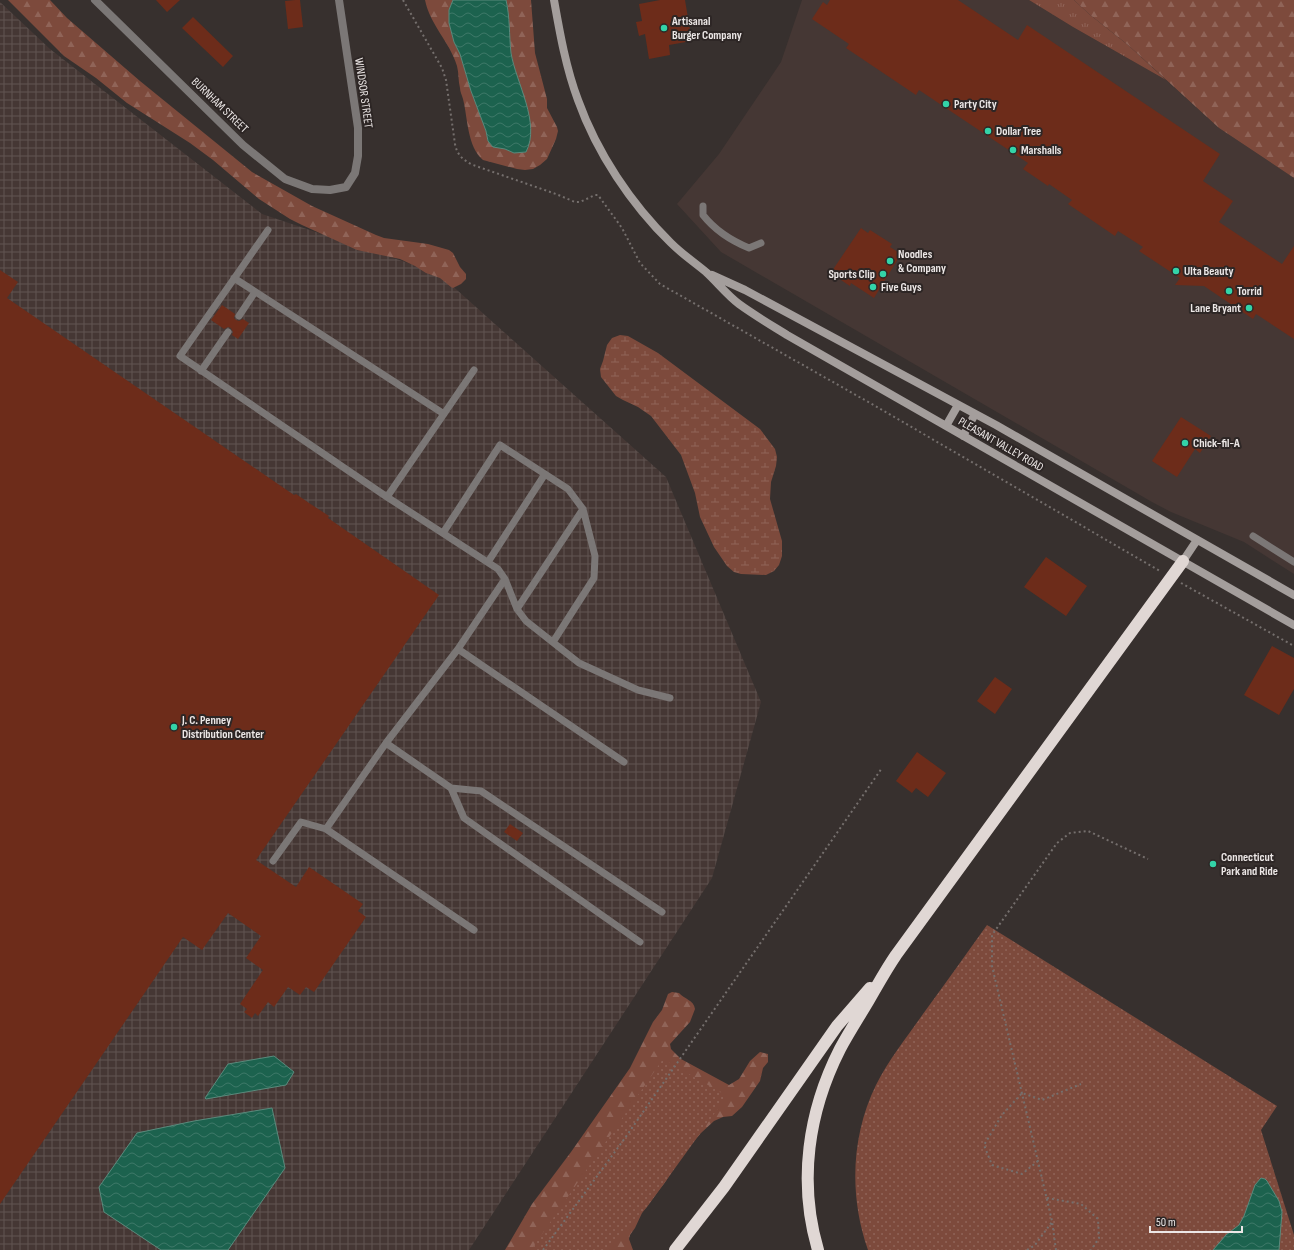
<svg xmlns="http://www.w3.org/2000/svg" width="1294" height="1250" font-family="'Sofia Sans Condensed',sans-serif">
<defs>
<pattern id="industrial-grid" width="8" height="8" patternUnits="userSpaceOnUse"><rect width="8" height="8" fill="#453734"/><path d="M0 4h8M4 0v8" fill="none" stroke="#605451"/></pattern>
<pattern id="grass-tufts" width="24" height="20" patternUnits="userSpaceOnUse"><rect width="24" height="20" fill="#7d4a3c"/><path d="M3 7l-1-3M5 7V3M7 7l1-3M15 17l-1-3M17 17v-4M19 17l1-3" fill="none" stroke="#906458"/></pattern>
<pattern id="forest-firs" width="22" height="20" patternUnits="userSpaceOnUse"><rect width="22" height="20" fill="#7d4a3c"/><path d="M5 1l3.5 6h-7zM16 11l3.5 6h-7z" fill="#906458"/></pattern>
<pattern id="wetland-marsh" width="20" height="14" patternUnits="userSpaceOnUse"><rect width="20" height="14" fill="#7d4a3c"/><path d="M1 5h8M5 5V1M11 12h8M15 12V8" fill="none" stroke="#906458"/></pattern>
<pattern id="park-dots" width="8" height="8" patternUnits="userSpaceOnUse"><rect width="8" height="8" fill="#7d4a3c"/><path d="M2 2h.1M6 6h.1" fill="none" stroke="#906458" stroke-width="1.8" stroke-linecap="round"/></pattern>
<pattern id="water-waves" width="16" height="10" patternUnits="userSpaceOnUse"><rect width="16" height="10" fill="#1c624e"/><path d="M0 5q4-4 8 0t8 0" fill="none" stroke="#3d7868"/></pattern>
</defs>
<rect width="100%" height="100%" fill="#37302e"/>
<path fill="#453734" d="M802,0H1029L1073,27L1166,80L1219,128L1294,178V574L1244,542L1171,512L1152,502L721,252L677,204L719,154L781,62Z"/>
<path fill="url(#industrial-grid)" d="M0,2L50,49L262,214L438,273L666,477L761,702L712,878L469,1250H0Z"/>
<path fill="url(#grass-tufts)" d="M1029,0H1074L1089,14L1128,45L1166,80L1073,27Z"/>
<path fill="url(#forest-firs)" d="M8,0H50L67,18L140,81L252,172L312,206L376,235L384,238L428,244L449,250L453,253L460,267L466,274V279L461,284L453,288L451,287L440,278L426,273L415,266L400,259L357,250L302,225L290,219L259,199L213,160L190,143L127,103L96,78L64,56Z
M425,0H453L449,10V23L454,42L460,54L471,91L486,131L488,141L493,147L505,149L514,153L526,152C539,116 516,87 511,53C509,35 510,17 506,0H531L535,53L547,99V108L557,127L558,131L556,139L547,159L540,165L533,169L525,170L517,169L483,160C467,146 468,119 463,99C462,95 460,92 460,88C458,81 459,73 457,66C450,42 430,25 425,0Z
M1074,0H1294V178L1219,128L1128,45L1089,14Z
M672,992L679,993C684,999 694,1000 695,1009L690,1022L670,1044L671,1049L681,1059L729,1085L739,1079L750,1061L760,1052L768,1054V1062L763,1068L760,1081L742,1107L732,1116L723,1117L714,1121L701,1133L683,1154L666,1181L642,1213L635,1228L630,1235L629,1239L633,1250H505L532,1204L571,1152L630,1068L653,1022L662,1010L668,994Z"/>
<path fill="url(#wetland-marsh)" d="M620,335L628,336L658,353L760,429L775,449L777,457L776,466L771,482L770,499L782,541V556L779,565L774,571L766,575L741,574L734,572L727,566L714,547L700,517L695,493L681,455L651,416L638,407L623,400L616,396L601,377L600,369L603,361L607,345L612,338Z"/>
<path fill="url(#park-dots)" d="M987,925L1277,1106L1261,1130L1294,1235V1250H868C849,1196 851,1136 876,1085C889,1059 907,1037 923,1014C945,984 966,954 987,925Z
M663,1059L727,1096L647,1207L608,1250H531Z"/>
<path fill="url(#water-waves)" stroke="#5a8a7c" d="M453,0H506C510,17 509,35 511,53C516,83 541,123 526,152L514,153L505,149L493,147L488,141L486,131L471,91L460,54L454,42L449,23V10Z
M274,1056L294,1072L286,1085L206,1099L205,1098L228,1064Z
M272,1108L285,1168L228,1250H161L104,1212L99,1187L137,1133L194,1121Z
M1261,1178L1265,1179L1267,1181L1279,1201L1282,1212L1279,1250H1213L1226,1235L1239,1225L1244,1216L1255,1185Z"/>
<path fill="#6d2c1a" d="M156,0H180L167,12Z
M295,0H300L303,27L288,29L285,1Z
M660,0H685L691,36L685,37L686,42L669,45L670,55L649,59L645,34L639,36L636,22L642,21L639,4Z
M830,0H958L1018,40L1027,25L1220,154L1203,181L1233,201L1219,222L1282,264L1294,246V339L1256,314L1253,319L1204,286L1175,285L1180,278L1139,251L1143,247L1118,231L1115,236L1068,204L1072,200L1049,184L1048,186L1023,169L1028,163L919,90L916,95L846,48L849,44L812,19L823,2L827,5Z
M193,17L233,56L223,67L182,28Z
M861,228L868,233L870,230L892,244L890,247L901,254L874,298L851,283L850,286L832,274L834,272L832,271Z
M0,270L18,282L7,298L294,495L296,494L309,503L329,516L328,518L439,595L256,860L296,887L309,867L363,904L358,911L366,917L314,992L306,987L300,995L288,987L274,1007L268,1002L258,1016L255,1013L252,1018L244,1012L247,1009L240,1004L263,970L246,958L261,936L228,913L202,950L183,937L0,1204Z
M222,305L235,314L234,318L236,320L239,321L243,319L249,323L238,339L232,335L233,332L231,328L228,327L224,329L211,320Z
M1181,417L1211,436L1200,453L1195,449L1177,477L1152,461Z
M1046,557L1087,586L1066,616L1024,587Z
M1272,646L1294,658V689L1279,715L1244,695Z
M995,677L1012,689L995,714L977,701Z
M917,752L946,773L928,797L916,788L912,793L896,781Z
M510,824L523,833L517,841L504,832Z"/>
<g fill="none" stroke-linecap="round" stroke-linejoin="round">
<path stroke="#756f6d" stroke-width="2" stroke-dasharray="2 3" stroke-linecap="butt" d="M403,0L442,68L446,80L455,144C457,155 463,160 473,165L556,194L575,202H580L595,195H598L622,228L640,263L660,284L870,403L1160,571
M1181,583L1294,646
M1038,1161L1022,1174L992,1165L984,1145L1002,1115L1022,1093L1042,1100L1081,1084
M1047,1198L1081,1204L1098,1219L1099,1238L1091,1250
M543,1250L625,1138L882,768
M1027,1250L1035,1245L1052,1222
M1056,1250L1052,1221L992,966V935L1057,843L1070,833L1088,831L1148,859"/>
<path stroke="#7b7776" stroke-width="7" d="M703,206V215C714,229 732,241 749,248L761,243
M268,230L180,356L387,497
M234,278L444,414
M239,316L255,292
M474,370L387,497L498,569L505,579
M201,371L228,332
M443,533L500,445L568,489L583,509L595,556L594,578L553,642
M1253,536L1294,562
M488,562L545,474
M517,609L583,509
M458,649L505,579L517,609L526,621L579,663L638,690L670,698
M386,743L458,649L624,762
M451,788L464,818L640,942
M273,861L301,822L326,829
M474,930L326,829L386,743L451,788L481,791L662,912"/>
<path stroke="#7b7776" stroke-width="8" d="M95,0L243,145L285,179L312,189L330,190L346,187L355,173L358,156V128L339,0"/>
<path stroke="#a49e9c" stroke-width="8" d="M554,0C560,34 566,68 578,100C597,153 631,204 671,243C682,254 694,262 706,272C717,282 727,295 739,304C754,315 771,325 787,335L1294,625
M712,275L745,290L996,425L1294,595
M946,426L958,405
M963,436L975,414
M1183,561L1197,540"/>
<path stroke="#e0d7d4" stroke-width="12" d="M675,1250L724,1187L837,1026L870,988
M818,1250C798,1182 808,1112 840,1049C848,1034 857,1020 866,1005C876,988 885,971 896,955L1183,561"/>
</g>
<g fill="#33d4a8" stroke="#2d2625" stroke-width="1.5">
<circle cx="664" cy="28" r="4"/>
<circle cx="946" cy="104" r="4"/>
<circle cx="988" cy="131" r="4"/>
<circle cx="1013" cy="150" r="4"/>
<circle cx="890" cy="261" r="4"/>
<circle cx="1176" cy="271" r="4"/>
<circle cx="883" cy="274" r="4"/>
<circle cx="873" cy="287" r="4"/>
<circle cx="1229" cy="291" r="4"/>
<circle cx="1249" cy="308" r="4"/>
<circle cx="1185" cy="443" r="4"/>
<circle cx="174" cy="727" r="4"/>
<circle cx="1213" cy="864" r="4"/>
</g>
<g text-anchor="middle" stroke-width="4" stroke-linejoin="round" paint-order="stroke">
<g font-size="12" font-weight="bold" fill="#ece7e6" stroke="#2d2625" text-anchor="start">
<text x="672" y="25">Artisanal<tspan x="672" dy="14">Burger Company</tspan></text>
<text x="954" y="108">Party City</text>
<text x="996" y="135">Dollar Tree</text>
<text x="1021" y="154">Marshalls</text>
<text x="898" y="258">Noodles<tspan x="898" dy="14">&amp; Company</tspan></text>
<text x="1184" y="275">Ulta Beauty</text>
<text x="875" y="278" text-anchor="end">Sports Clip</text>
<text x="881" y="291">Five Guys</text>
<text x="1237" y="295">Torrid</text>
<text x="1241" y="312" text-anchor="end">Lane Bryant</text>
<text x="1193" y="447">Chick-fil-A</text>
<text x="182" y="724">J. C. Penney<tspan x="182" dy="14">Distribution Center</tspan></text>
<text x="1221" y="861">Connecticut<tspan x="1221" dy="14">Park and Ride</tspan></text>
</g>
<g font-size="12" fill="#ece7e6" stroke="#2d2625">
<text transform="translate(364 93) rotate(82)" y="4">WINDSOR STREET</text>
<text transform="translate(220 105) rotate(44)" y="4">BURNHAM STREET</text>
<text transform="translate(1001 444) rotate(30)" y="4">PLEASANT VALLEY ROAD</text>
</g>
</g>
<path d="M1150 1226v6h92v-6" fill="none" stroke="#ece7e6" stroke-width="2"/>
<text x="1156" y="1226" font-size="12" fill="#ece7e6" stroke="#2d2625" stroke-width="3" paint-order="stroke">50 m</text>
</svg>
